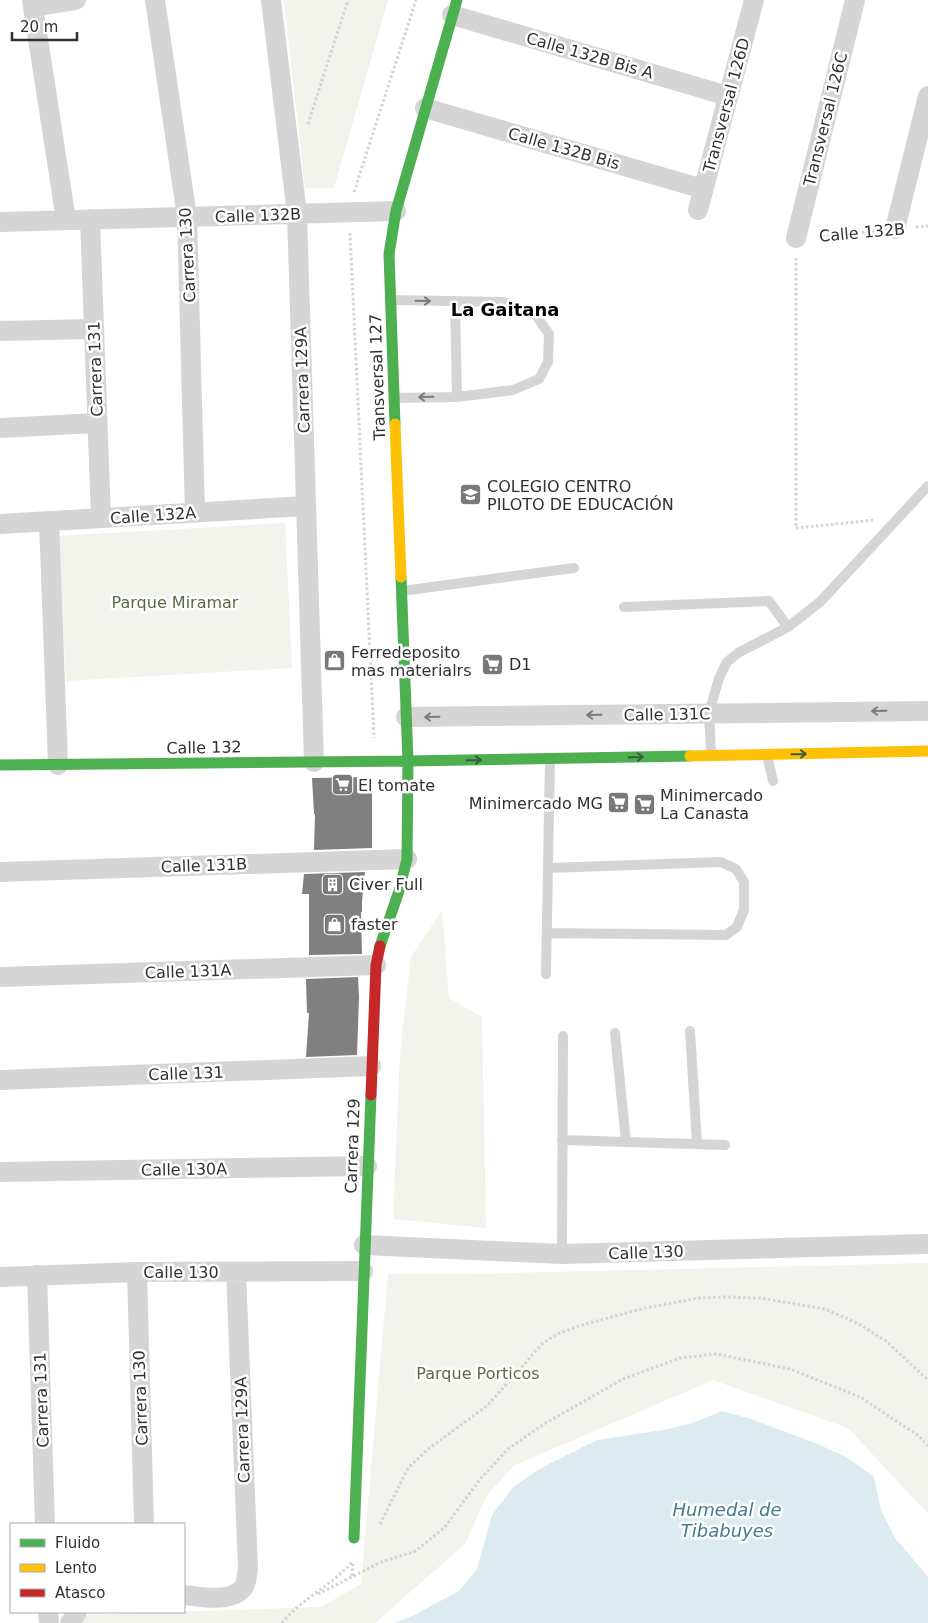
<svg xmlns="http://www.w3.org/2000/svg" width="928" height="1623" font-family="'DejaVu Sans',sans-serif">
<rect width="100%" height="100%" fill="#fff"/>
<path fill="#f1f3ec" d="M284,0H388L334,188H305Z
M285,523L292,668L66,681L58,536Z
M442,910L449,998L482,1017L486,1228L393,1219L400,1055L411,957Z
M928,1263V1514L848,1428L713,1380L515,1465L487,1495L465,1544L375,1623H76L78,1615L321,1607L361,1584L388,1274H465Z"/>
<path fill="#dbebf0" d="M722,1411L751,1419L818,1444L848,1458L874,1477L881,1510L895,1538L928,1577V1623H394L412,1616L459,1591L477,1569L492,1515L513,1487L541,1468L597,1440L663,1430L692,1423Z"/>
<path fill="#808080" d="M372,777V848L314,850L315,814H314L312,778Z
M365,872L362,901V912H361L362,954L309,955V894H302L304,874Z
M358,977L359,997L357,1055L306,1057L309,1013H307L306,979Z"/>
<g fill="none" stroke-linecap="round" stroke-linejoin="round">
<path stroke="#d4d4d4" stroke-width="3" stroke-dasharray="2.5 2.5" stroke-linecap="butt" d="M308,124L348,0
M354,192L416,0
M916,227L928,226
M350,233L374,738
M817,236L875,231
M796,258V528L875,520
M380,1524L408,1468L427,1450L488,1405L542,1344L557,1334L582,1325L645,1308L699,1298L725,1297L760,1298L825,1309L859,1324L886,1341L928,1380
M352,1576L353,1561
M318,1594L381,1562L414,1552L444,1528L481,1478L508,1449L544,1424L623,1379L680,1358L716,1354L790,1369L860,1397L919,1436L928,1446
M282,1623C302,1598 333,1585 353,1561"/>
<path stroke="#d5d5d5" stroke-width="10" d="M393,300L503,302L535,314L549,334L548,362L539,379L513,390L457,397L395,398
M455,301L457,397
M402,591L574,568
M624,607L769,601L788,627
M711,753L709,713L719,678L727,662L738,653L788,627L820,602L928,486
M767,755L773,781
M547,933L726,935L737,927L744,910V882L736,869L721,862L548,868
M546,974L550,759
M690,1031L697,1144
M615,1033L626,1142
M562,1140L725,1145
M562,1254L563,1036"/>
<path stroke="#d5d5d5" stroke-width="20" d="M32,0L66,220
M155,0L187,217L195,512
M271,0L297,214L314,762
M33,7L76,0
M452,15L728,96
M425,108L703,189
M698,210L754,0
M90,219L101,518
M0,222L396,211
M895,229L928,96
M796,238L855,0
M0,331L94,329
M0,428L97,423
M49,521L58,765
M0,524L306,506
M406,717L928,711
M0,872L407,859
M0,977L376,965
M0,1080L371,1066
M0,1172L367,1166
M364,1245L562,1254L928,1244
M137,1272L144,1524
M37,1275L45,1524
M0,1277L137,1272L363,1271
M184,1595C200,1597 231,1603 243,1588C247,1583 247,1575 248,1568L236,1272
M48,1612L49,1623
M70,1623L77,1612"/>
<path stroke="#4caf50" stroke-width="11" d="M395,424L389,254L396,211L457,0
M0,765L408,761L690,756
M380,946L399,891L407,859L408,761L401,577
M354,1538L371,1095"/>
<path stroke="#ffc107" stroke-width="11" d="M395,424L401,577
M690,756L928,751"/>
<path stroke="#c62828" stroke-width="11" d="M371,1095L376,965L380,946"/>
</g>
<defs><path id="oneway-shaft" d="M-6 0H5M1.5-3L5.5 0L1.5 3" fill="none" stroke-width="1.6" stroke-linecap="round" stroke-linejoin="round" transform="scale(1.25)"/></defs>
<g stroke="#7b7b7b">
<use href="#oneway-shaft" transform="translate(423 301) rotate(1)"/>
<use href="#oneway-shaft" transform="translate(426 397) rotate(179)"/>
<use href="#oneway-shaft" transform="translate(879 711) rotate(179)"/>
<use href="#oneway-shaft" transform="translate(594 715) rotate(179)"/>
<use href="#oneway-shaft" transform="translate(432 717) rotate(179)"/>
</g>
<g stroke="#3a5d3c">
<use href="#oneway-shaft" transform="translate(799 754) rotate(-1)"/>
<use href="#oneway-shaft" transform="translate(636 757) rotate(-1)"/>
<use href="#oneway-shaft" transform="translate(474 760) rotate(-1)"/>
</g>
<defs>
<symbol id="school-square" viewBox="-11 -11 22 22"><rect x="-9" y="-9" width="18" height="18" rx="4" fill="#797979" stroke="#fff"/><path d="M0-5L7-2L0 1L-7-2ZM-4 1L0 2.5L4 1V4Q0 6-4 4Z" fill="#fff"/></symbol>
<symbol id="shop-square" viewBox="-11 -11 22 22"><rect x="-9" y="-9" width="18" height="18" rx="4" fill="#797979" stroke="#fff"/><path d="M-5-2.5h2.3a2.7 3.5 0 0 1 5.4 0H5L5.5 6h-11ZM-1.5-2.5h3a1.5 2.3 0 0 0-3 0Z" fill="#fff"/></symbol>
<symbol id="supermarket-square" viewBox="-11 -11 22 22"><rect x="-9" y="-9" width="18" height="18" rx="4" fill="#797979" stroke="#fff"/><path d="M-6-5.5h2.5l.6 2H6L4.5 2H-2.5L-4.4-4H-6ZM-1.5 3.2a1.3 1.3 0 1 0 .1 0ZM3 3.2a1.3 1.3 0 1 0 .1 0Z" fill="#fff"/></symbol>
<symbol id="building-square" viewBox="-11 -11 22 22"><rect x="-9" y="-9" width="18" height="18" rx="4" fill="#797979" stroke="#fff"/><path d="M-4-6H4V6H1V3H-1V6H-4ZM-2.5-4.3h1.7v1.8h-1.7ZM.8-4.3h1.7v1.8H.8ZM-2.5-1h1.7V.8h-1.7ZM.8-1h1.7V.8H.8Z" fill="#fff"/></symbol>
</defs>
<g fill-rule="evenodd">
<use href="#school-square" x="458" y="482" width="25" height="25"/>
<use href="#shop-square" x="322" y="648" width="25" height="25"/>
<use href="#supermarket-square" x="480" y="652" width="25" height="25"/>
<use href="#supermarket-square" x="330" y="772" width="25" height="25"/>
<use href="#supermarket-square" x="606" y="790" width="25" height="25"/>
<use href="#supermarket-square" x="632" y="792" width="25" height="25"/>
<use href="#building-square" x="320" y="872" width="25" height="25"/>
<use href="#shop-square" x="322" y="912" width="25" height="25"/>
</g>
<g text-anchor="middle" stroke-width="5" stroke-linejoin="round" paint-order="stroke">
<g font-size="16" fill="#313131" stroke="#fff">
<text transform="translate(590 55) rotate(16)" y="6">Calle 132B Bis A</text>
<text transform="translate(726 105) rotate(-75)" y="6">Transversal 126D</text>
<text transform="translate(825 119) rotate(-76)" y="6">Transversal 126C</text>
<text transform="translate(564 148) rotate(16)" y="6">Calle 132B Bis</text>
<text transform="translate(258 215) rotate(-2)" y="6">Calle 132B</text>
<text transform="translate(862 232) rotate(-5)" y="6">Calle 132B</text>
<text transform="translate(187 255) rotate(-93)" y="6">Carrera 130</text>
<text transform="translate(95 369) rotate(-92)" y="6">Carrera 131</text>
<text transform="translate(377 377) rotate(-92)" y="6">Transversal 127</text>
<text transform="translate(302 380) rotate(-92)" y="6">Carrera 129A</text>
<text transform="translate(153 515) rotate(-4)" y="6">Calle 132A</text>
<text transform="translate(667 714) rotate(-1)" y="6">Calle 131C</text>
<text transform="translate(204 747) rotate(-1)" y="6">Calle 132</text>
<text transform="translate(204 865) rotate(-2)" y="6">Calle 131B</text>
<text transform="translate(188 971) rotate(-2)" y="6">Calle 131A</text>
<text transform="translate(186 1073) rotate(-2)" y="6">Calle 131</text>
<text transform="translate(352 1146) rotate(-88)" y="6">Carrera 129</text>
<text transform="translate(184 1169) rotate(-1)" y="6">Calle 130A</text>
<text transform="translate(646 1252) rotate(-2)" y="6">Calle 130</text>
<text x="181" y="1278">Calle 130</text>
<text transform="translate(140 1398) rotate(-92)" y="6">Carrera 130</text>
<text transform="translate(41 1400) rotate(-92)" y="6">Carrera 131</text>
<text transform="translate(242 1430) rotate(-92)" y="6">Carrera 129A</text>
</g>
<g font-size="16" fill="#313131" stroke="#fff" text-anchor="start">
<text x="487" y="492">COLEGIO CENTRO<tspan x="487" dy="18">PILOTO DE EDUCACIÓN</tspan></text>
<text x="351" y="658">Ferredeposito<tspan x="351" dy="18">mas materialrs</tspan></text>
<text x="509" y="670">D1</text>
<text x="358" y="791">El tomate</text>
<text x="660" y="801">Minimercado<tspan x="660" dy="18">La Canasta</tspan></text>
<text x="603" y="809" text-anchor="end">Minimercado MG</text>
<text x="349" y="890">Civer Full</text>
<text x="351" y="930">faster</text>
</g>
<g font-size="16" fill="#5a6b40" stroke="#fff">
<text x="175" y="608">Parque Miramar</text>
<text x="478" y="1379">Parque Porticos</text>
</g>
<g font-size="18" font-weight="bold" fill="#000" stroke="#fff">
<text x="505" y="316">La Gaitana</text>
</g>
<g font-size="18" font-style="italic" fill="#437c8f" stroke="#fff">
<text x="727" y="1516">Humedal de<tspan x="727" dy="21">Tibabuyes</tspan></text>
</g>
</g>
<rect x="10" y="1523" width="175" height="90" fill="#ffffff" stroke="#adadad"/>
<rect x="20" y="1539" width="25" height="8" fill="#4caf50" stroke="#adadad"/>
<text x="55" y="1548" font-size="15" fill="#313131">Fluido</text>
<rect x="20" y="1564" width="25" height="8" fill="#ffc107" stroke="#adadad"/>
<text x="55" y="1573" font-size="15" fill="#313131">Lento</text>
<rect x="20" y="1589" width="25" height="8" fill="#c62828" stroke="#adadad"/>
<text x="55" y="1598" font-size="15" fill="#313131">Atasco</text>
<path d="M12 32v8h65v-8" fill="none" stroke="#313131" stroke-width="2.5"/>
<text x="20" y="32" font-size="15" fill="#313131" stroke="#ffffff" stroke-width="4" paint-order="stroke">20 m</text>
</svg>
